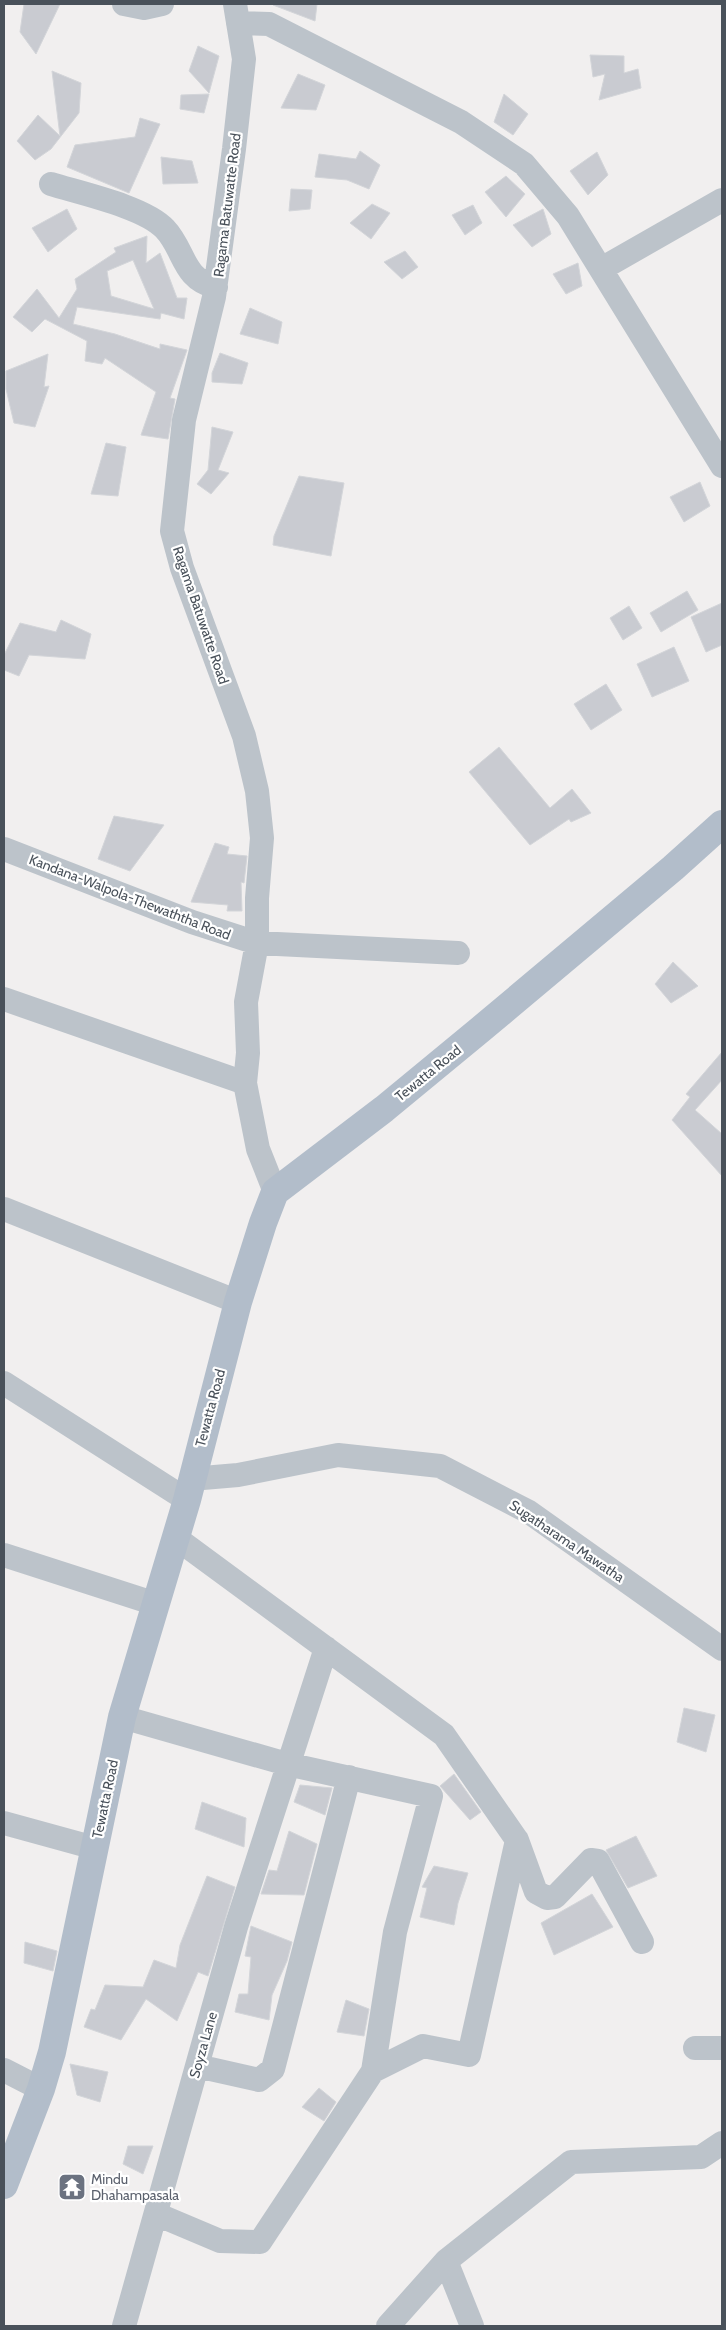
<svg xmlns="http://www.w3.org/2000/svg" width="726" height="2330" font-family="Cabin,sans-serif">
<rect width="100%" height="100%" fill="#f1efef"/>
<path fill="#c9cbd1" stroke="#d3d5d9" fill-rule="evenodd" d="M24,4H60L36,54L20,32Z
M273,4H317L315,21L273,5Z
M198,46L219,56L209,93L189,71Z
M590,55L624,56V73L638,69L641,88L599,100L605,74L593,77Z
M52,71L81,83L79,113L51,149L35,160L17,141L38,115L60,136Z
M298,74L325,85L316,110L281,108Z
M209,94L204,113L180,109L181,95Z
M504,94L528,114L513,135L494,122Z
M140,118L160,124L129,193L67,167L75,145L135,137Z
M360,151L380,165L369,189L347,180L315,177L319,154L356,159Z
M597,152L608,175L588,195L570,171Z
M161,157L192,161L198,183L163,184Z
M506,176L525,194L506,217L485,192Z
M291,189L312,190L310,209L289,211Z
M372,204L390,213L371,239L350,223Z
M473,205L482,223L465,235L452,215Z
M67,209L77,229L48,252L32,228Z
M543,209L551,234L532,247L513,225Z
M147,236L146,263L160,253L177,298H187L184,319L161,313L160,319L77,307L73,324L115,334L160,349V344L187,350L170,398L175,399L168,439L141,435L156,392L105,358L102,364L85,361L87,341L45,319L32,332L13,317L37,289L59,318L77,289L75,279L116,252L114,248ZM133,260L154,309L111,296L107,271Z
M405,251L418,267L402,279L384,262Z
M578,263L582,286L566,294L553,274Z
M250,308L282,322L278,344L240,334Z
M220,353L248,363L242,384L212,382V373Z
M48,354L44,387L49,386L35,427L14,423L6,389V371Z
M212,427L233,432L218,470L229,473L211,494L197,484L208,470Z
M106,443L126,447L118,496L91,494Z
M299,476L344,483L331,556L273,545L274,536Z
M700,482L710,506L684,522L670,497Z
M687,591L698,610L661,632L650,613Z
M722,603V645L706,652L691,617Z
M629,606L642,628L623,640L610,618Z
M61,620L91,634L85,659L29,655L19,676L4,670V655L20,623L56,632Z
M674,647L689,681L652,697L637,664Z
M606,684L622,710L591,730L574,704Z
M499,747L550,808L572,789L591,813L571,822L569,819L530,845L469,772Z
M114,816L164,825L130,871L98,859Z
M215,843L229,847L227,854L247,856L244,883L241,882L242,911H227L228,905L191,902Z
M673,962L698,986L671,1003L655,984Z
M722,1052V1080L695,1110L722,1134V1176L672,1120L690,1097L686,1094Z
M684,1708L715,1715L706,1752L677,1742Z
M454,1774L481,1812L470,1820L440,1786Z
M300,1785L332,1788L325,1815L294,1802Z
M202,1802L246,1818L244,1847L195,1829Z
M289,1831L317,1844L304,1895L261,1894L269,1870L277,1871Z
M636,1836L657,1876L628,1888L606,1850Z
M434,1866L468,1873L458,1903L454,1925L420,1917L427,1888L422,1887Z
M207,1876L235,1887L208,1976L198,1972L177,2021L146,1999L121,2040L84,2027L91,2009L95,2010L105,1985L143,1987L154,1960L176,1968L180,1945Z
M592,1894L613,1927L554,1955L541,1923Z
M251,1926L292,1942L287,1961L272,1995L269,2020L235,2012L239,1994H248L251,1957L245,1956Z
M25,1942L57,1951L53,1971L24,1963Z
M346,2000L369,2009L364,2036L337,2032Z
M70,2064L108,2072L100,2102L77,2095Z
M319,2088L336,2102L324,2121L302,2107Z
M128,2146H153L143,2174L123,2164Z"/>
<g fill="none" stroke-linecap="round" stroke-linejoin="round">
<path stroke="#bcc3ca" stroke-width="24" d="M124,4L144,8L162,4
M235,4L244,59L234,149L214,297L184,420L172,531L182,568L244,736L257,791L262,838L257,898V943L246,1002L248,1053L245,1083L258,1149L275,1192
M238,23L269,24L461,122L524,164L568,216L722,466
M51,184C80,193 145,207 165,229C185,250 182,279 216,287
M601,269L722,200
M4,849L192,922L257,943L458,953
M4,999L245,1083
M4,1209L238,1302
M4,1383L187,1500
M191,1479L238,1475L338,1455L440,1466L529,1512L722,1649
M176,1538L444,1735L517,1840L469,2055L423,2046L373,2071
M4,1555L156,1604
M122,1717L287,1764L431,1796L395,1932L373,2071L260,2242L220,2241L156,2214
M4,1823L95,1848
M517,1840L536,1892L547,1898L555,1897L591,1860L598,1861L642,1942
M695,2048H722
M197,2066L259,2080L273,2069L349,1777
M4,2070L41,2089
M446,2261L571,2162L701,2157L722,2143
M124,2326L236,1927L326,1648
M388,2326L446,2261L472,2326"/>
<path stroke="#b2bdca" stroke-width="28" d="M4,2185L41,2089L52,2052L122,1717L187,1500L238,1302L263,1223L275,1192L384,1109L481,1029L673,868L722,824"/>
</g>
<defs>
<symbol id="temple-square" viewBox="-11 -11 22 22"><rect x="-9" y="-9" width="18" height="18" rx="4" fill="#6b7280" stroke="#fff"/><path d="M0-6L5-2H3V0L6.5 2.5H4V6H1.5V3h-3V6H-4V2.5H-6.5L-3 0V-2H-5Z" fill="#fff"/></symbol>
</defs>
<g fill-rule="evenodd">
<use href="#temple-square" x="56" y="2171" width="32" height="32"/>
</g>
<g text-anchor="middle" stroke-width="4.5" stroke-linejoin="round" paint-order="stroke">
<g font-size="14" fill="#49515a" stroke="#fff">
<text transform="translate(227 205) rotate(-83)" y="5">Ragama Batuwatte Road</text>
<text transform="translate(201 615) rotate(71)" y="5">Ragama Batuwatte Road</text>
<text transform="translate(130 897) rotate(21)" y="5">Kandana-Walpola-Thewaththa Road</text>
<text transform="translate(428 1073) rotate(-39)" y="5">Tewatta Road</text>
<text transform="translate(210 1408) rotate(-75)" y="5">Tewatta Road</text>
<text transform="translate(567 1541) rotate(34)" y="5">Sugatharama Mawatha</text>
<text transform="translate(105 1799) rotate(-78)" y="5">Tewatta Road</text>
<text transform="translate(203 2045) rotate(-74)" y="5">Soyza Lane</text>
</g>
<g font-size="14" fill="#5b616d" stroke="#fff" text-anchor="start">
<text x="91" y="2184">Mindu<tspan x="91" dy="16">Dhahampasala</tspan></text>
</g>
</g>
<rect width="726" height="2330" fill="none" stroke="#49515a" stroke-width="10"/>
</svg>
